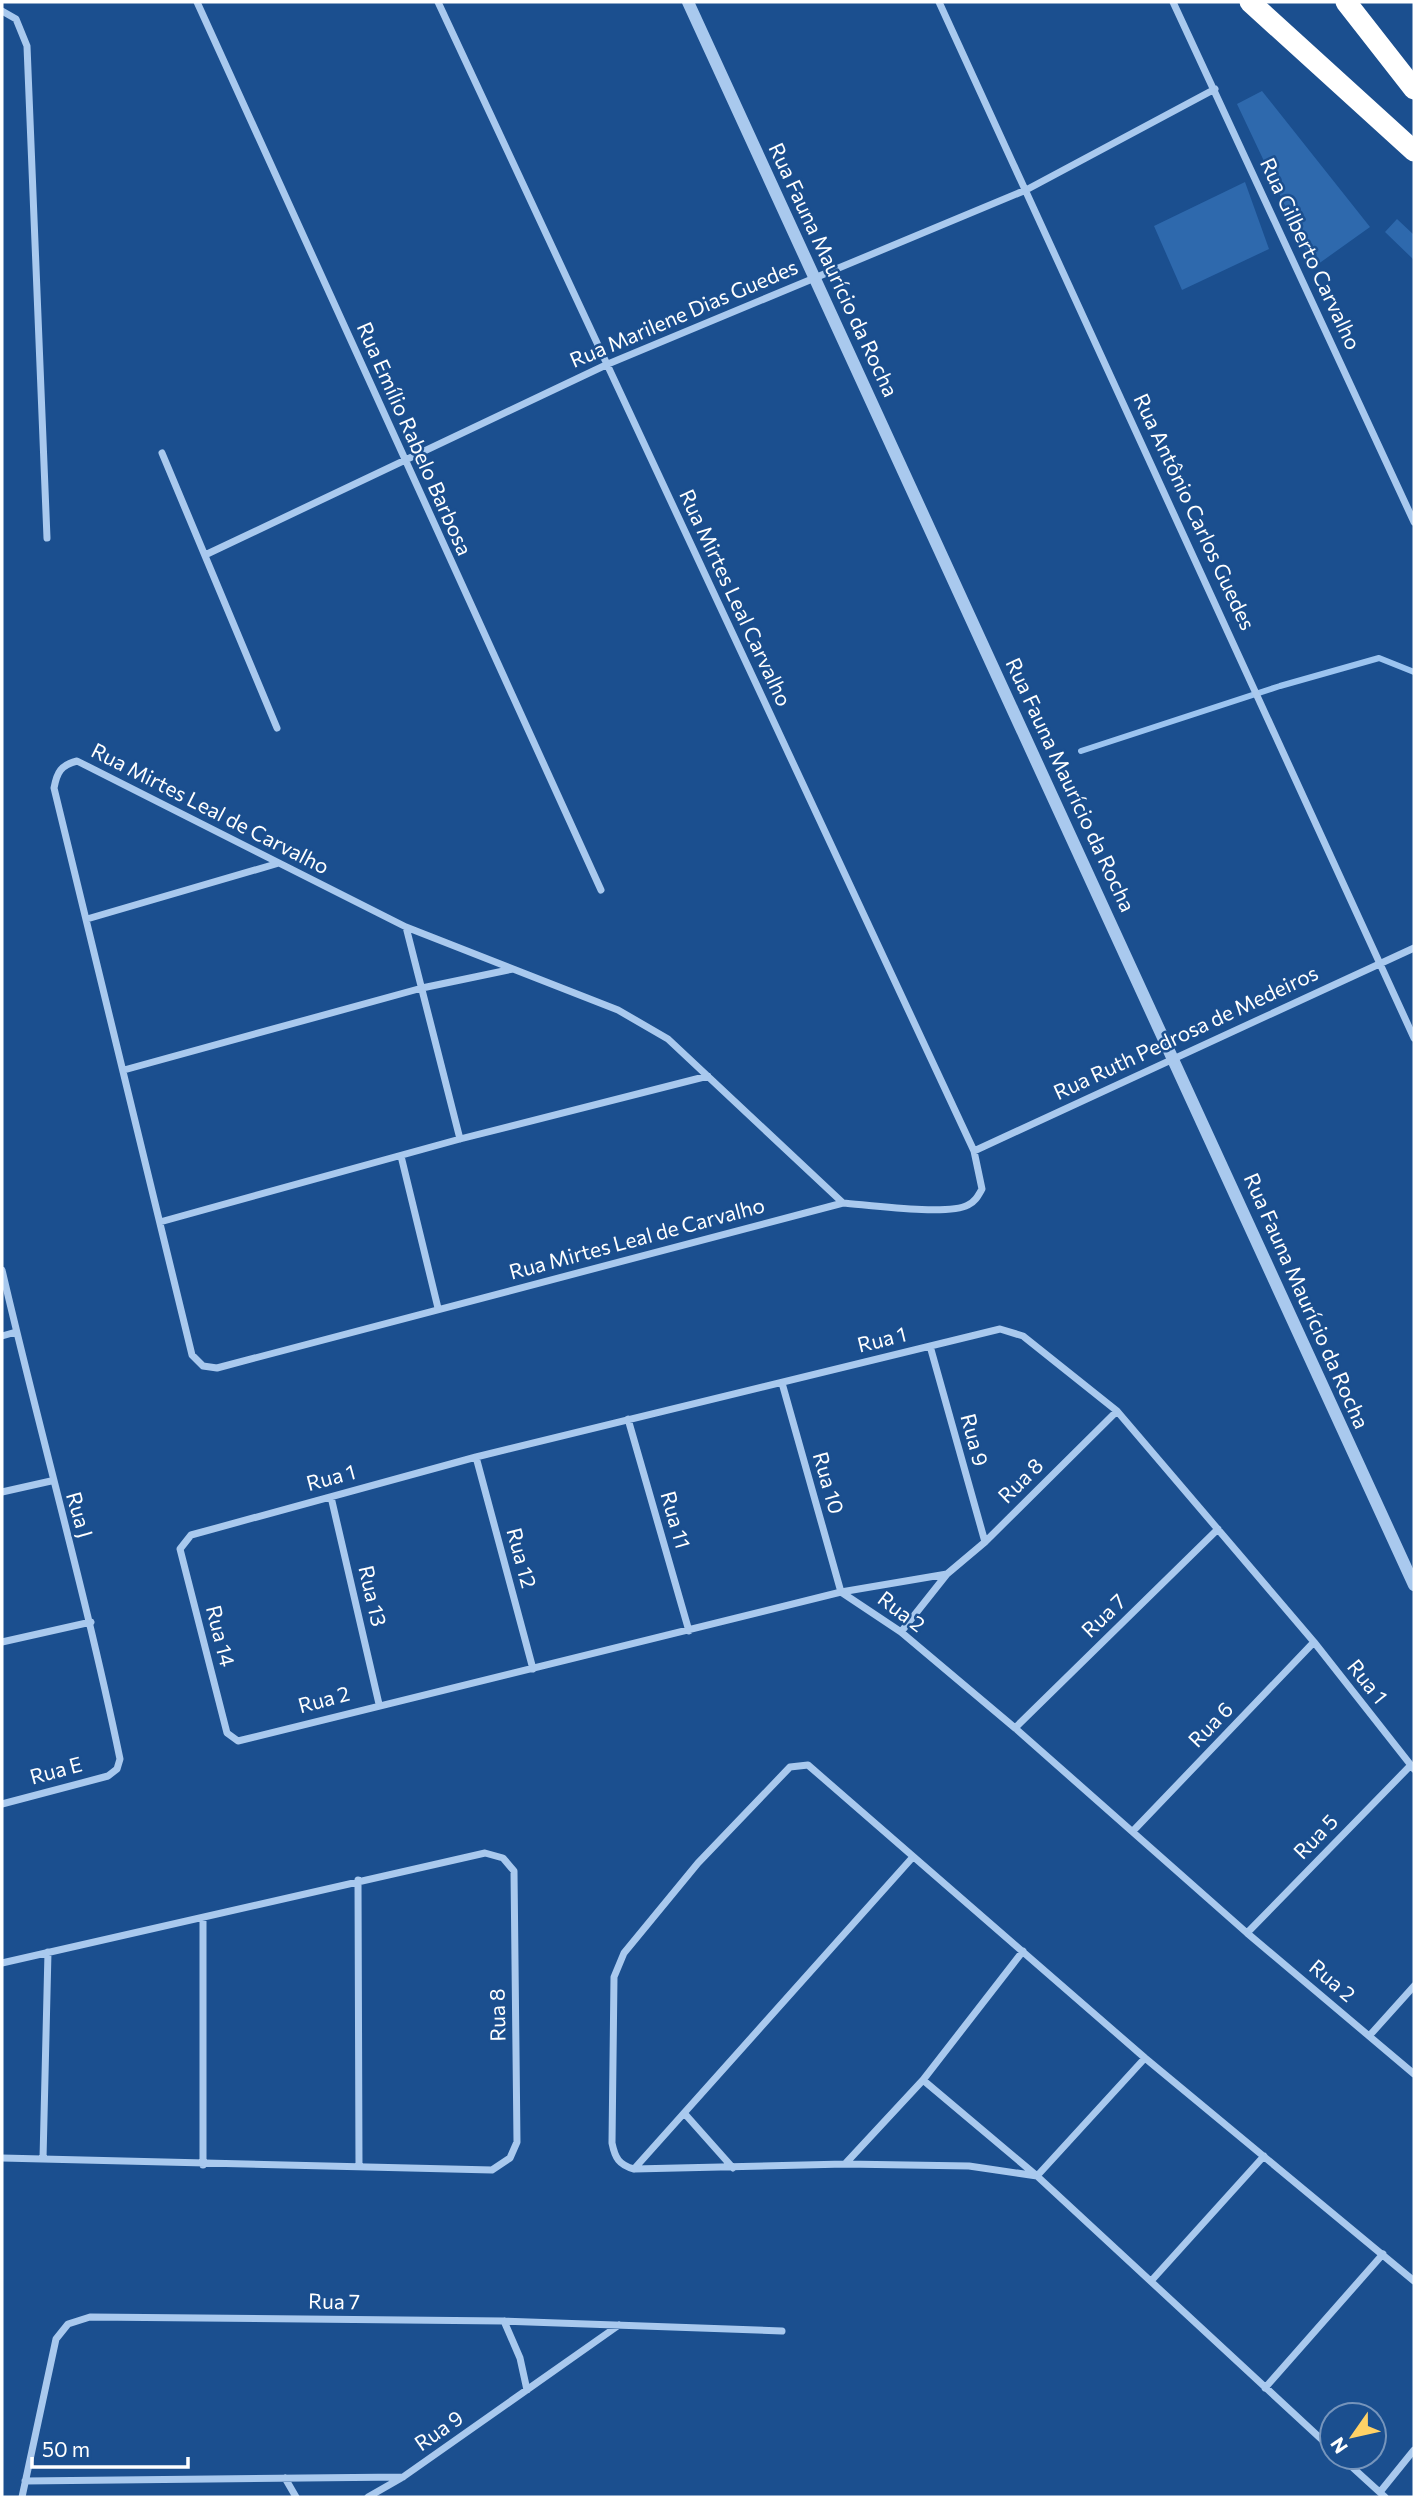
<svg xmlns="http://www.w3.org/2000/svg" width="1416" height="2499" font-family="Commissioner,sans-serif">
<rect width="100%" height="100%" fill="#1b4f8f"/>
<path fill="#2e69ad" d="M1262,91L1370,227L1314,267L1237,104Z
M1245,182L1269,249L1182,290L1154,226Z
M1397,219L1414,235V260L1385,232Z"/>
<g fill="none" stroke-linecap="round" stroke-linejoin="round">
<path stroke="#9cc4f0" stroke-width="6" d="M1081,751L1280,686L1379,658L1414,672"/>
<path stroke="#a9c9ee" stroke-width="7" d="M197,2L601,890
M438,2L974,1151L982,1189C978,1196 975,1202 968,1205C948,1216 869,1205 843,1203L217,1368L203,1366L192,1355L54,788C57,772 61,765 77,761L406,927L618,1010L668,1039L843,1203
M939,2L1414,1038
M1173,2L1414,522
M2,11L16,19L27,46L47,538
M162,453L277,728
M205,555L608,364L1026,190L1215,89
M87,919L279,863
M406,927L460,1139
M124,1070L422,988L513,969
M974,1151L1414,948
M401,1156L438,1308
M160,1222L460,1139L708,1076
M2,1270C40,1433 86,1595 120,1759L117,1769L108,1776L2,1804
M2,1336L16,1332
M930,1346L985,1542
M782,1383L841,1592L947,1574
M628,1419L689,1631
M476,1457L533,1669
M2,1492L51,1481
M331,1497L379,1704
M901,1632L947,1574L985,1542L1117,1411
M2,1642L91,1622
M1015,1728L1218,1529
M1414,1769L1314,1642L1117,1411L1023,1336L1000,1329L476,1457L191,1535L180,1549L227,1733L238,1741L841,1592L901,1632L1015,1728L1247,1933L1414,2074
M1133,1831L1314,1642
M358,1880L359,2167
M1247,1933L1411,1765
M2,1963L485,1853L503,1858L514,1871L517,2142L510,2158L492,2170L2,2158
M1370,2035L1414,1986
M923,2080L1037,2176L1145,2058
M685,2114L733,2168
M43,2159L48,1952
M845,2164L923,2080L1023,1951
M203,2165V1919
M634,2169L912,1858
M1152,2280L1264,2156
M504,2321L520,2358L527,2390
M1265,2388L1383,2254
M1332,2449L1037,2176L969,2166L845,2164L634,2169C619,2165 615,2158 612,2143L614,1977L624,1953L698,1863L790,1767L808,1765L1145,2058L1414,2281
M1341,2457L1385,2497
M285,2478L296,2497
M25,2481L403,2477
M1380,2492L1414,2450
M22,2497L56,2339L68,2324L90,2317L504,2321L782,2331
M368,2497L403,2477L619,2325"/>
<path stroke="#a9c9ee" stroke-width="12" d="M688,2L1414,1585"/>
<path stroke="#fff" stroke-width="21" d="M1250,2L1414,151
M1346,2L1414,89"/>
</g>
<g text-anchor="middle" stroke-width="5" stroke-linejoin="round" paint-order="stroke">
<g font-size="21" fill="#fff" stroke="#1b4f8f">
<text transform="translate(1310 254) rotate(65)" y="7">Rua Gilberto Carvalho</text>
<text transform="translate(833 270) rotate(65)" y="7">Rua Fauna Maurício da Rocha</text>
<text transform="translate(684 314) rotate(-23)" y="7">Rua Marilene Dias Guedes</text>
<text transform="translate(414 439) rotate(66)" y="7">Rua Emílio Rabelo Barbosa</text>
<text transform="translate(1194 512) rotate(65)" y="7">Rua Antônio Carlos Guedes</text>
<text transform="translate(735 598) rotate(65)" y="7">Rua Mirtes Leal Carvalho</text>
<text transform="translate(1070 785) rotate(65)" y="7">Rua Fauna Maurício da Rocha</text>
<text transform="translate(210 809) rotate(27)" y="7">Rua Mirtes Leal de Carvalho</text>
<text transform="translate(1186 1033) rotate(-25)" y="7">Rua Ruth Pedrosa de Medeiros</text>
<text transform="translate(637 1239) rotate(-15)" y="7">Rua Mirtes Leal de Carvalho</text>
<text transform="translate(1306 1301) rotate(66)" y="7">Rua Fauna Maurício da Rocha</text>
<text transform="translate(882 1340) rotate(-14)" y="7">Rua 1</text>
<text transform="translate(974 1440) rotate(75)" y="7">Rua 9</text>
<text transform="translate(331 1478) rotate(-15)" y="7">Rua 1</text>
<text transform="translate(1021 1481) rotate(-45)" y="7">Rua 8</text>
<text transform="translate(828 1483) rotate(74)" y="7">Rua 10</text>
<text transform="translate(79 1515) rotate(74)" y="7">Rua J</text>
<text transform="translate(675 1520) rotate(74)" y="7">Rua 11</text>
<text transform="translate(521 1558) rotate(75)" y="7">Rua 12</text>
<text transform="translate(372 1596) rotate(77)" y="7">Rua 13</text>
<text transform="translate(901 1612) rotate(37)" y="7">Rua 2</text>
<text transform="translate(1104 1616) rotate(-44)" y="7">Rua 7</text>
<text transform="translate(220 1636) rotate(76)" y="7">Rua 14</text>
<text transform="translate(1367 1682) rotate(51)" y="7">Rua 1</text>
<text transform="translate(324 1700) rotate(-15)" y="7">Rua 2</text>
<text transform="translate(1211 1725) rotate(-46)" y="7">Rua 6</text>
<text transform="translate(56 1771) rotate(-15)" y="7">Rua E</text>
<text transform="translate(1316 1837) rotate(-46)" y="7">Rua 5</text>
<text transform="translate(1332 1981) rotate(40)" y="7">Rua 2</text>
<text transform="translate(498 2015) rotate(-91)" y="7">Rua 8</text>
<text transform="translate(334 2302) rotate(1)" y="7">Rua 7</text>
<text transform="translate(439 2431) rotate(-35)" y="7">Rua 9</text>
</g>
</g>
<rect width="1416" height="2499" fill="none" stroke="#ffffff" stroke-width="7"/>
<g transform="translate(1353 2436) rotate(236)"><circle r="33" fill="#1b4f8f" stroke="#7695bc" stroke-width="2"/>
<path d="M0-5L12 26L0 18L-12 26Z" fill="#ffd166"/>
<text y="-10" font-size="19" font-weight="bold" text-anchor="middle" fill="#ffffff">N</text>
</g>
<path d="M32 2457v10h156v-10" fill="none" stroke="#ffffff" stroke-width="3.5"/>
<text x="42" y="2457" font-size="21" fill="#ffffff" stroke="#1b4f8f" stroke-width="5" paint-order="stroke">50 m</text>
</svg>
